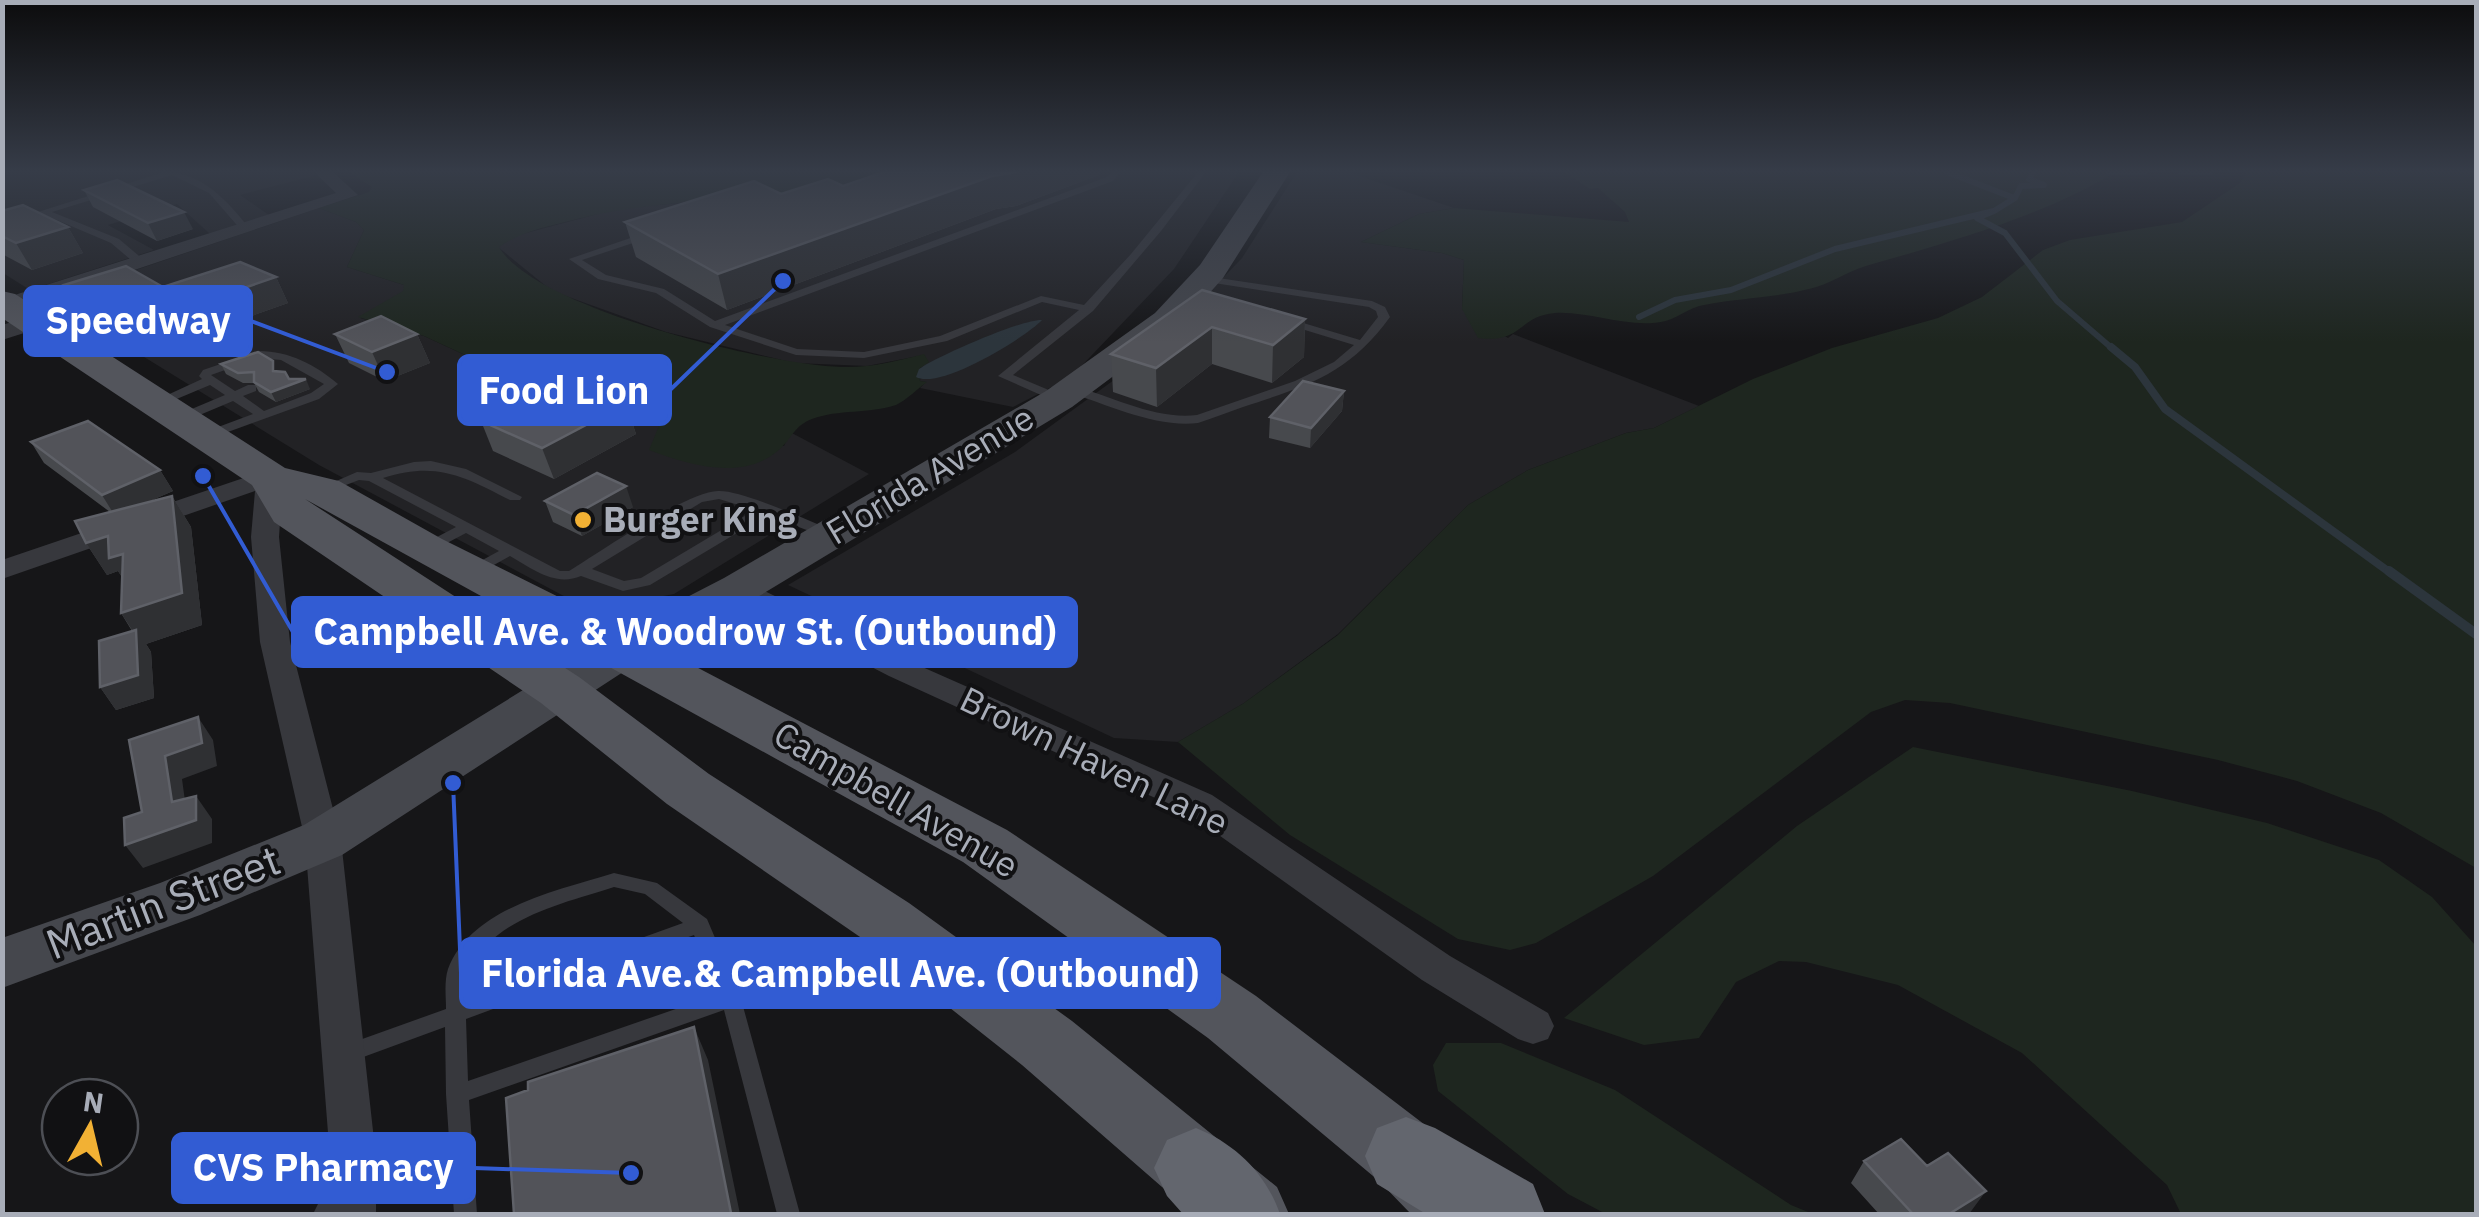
<svg xmlns="http://www.w3.org/2000/svg" width="2479" height="1217" font-family="'IBM Plex Sans',sans-serif">
<rect width="100%" height="100%" fill="#161618"/>
<path fill="#222225" d="M3,172H313L317,175L240,195L269,215L210,234L177,204L108,225L154,250L30,290L3,273Z
M896,172H1239L1174,269L1071,377L1013,407L920,388L926,382L920,381L924,355L867,366L794,363L666,332L552,291L498,247L515,236L620,208L818,192Z
M1297,172H1348L1454,208L1419,214L1361,242L1442,253L1464,260L1462,309L1508,338L1513,334L1699,406L1654,428L1626,433L1528,470L1468,505L1338,634L1244,703L1178,742L1114,738L788,585L1015,452L1151,353L1242,258Z
M319,208L356,222L364,230L347,267L404,285V291L360,318L424,336L491,367L577,382L647,408L661,421L784,446L790,432L869,474L674,594L590,610L319,465L50,299Z"/>
<path fill="#1e261f" d="M349,172H896C793,205 682,193 577,219C550,226 522,231 499,247C535,309 769,365 841,367C870,368 897,361 924,354L929,362L919,369L920,381L927,382C917,389 907,400 896,405C869,414 839,409 812,419C794,426 792,438 780,449C744,482 689,465 649,450L661,421L647,408L577,382L491,367L424,336L358,317L403,291L404,285L347,267L364,230L356,222L319,208L369,192L372,187Z
M1564,172H2115C2045,216 1946,243 1866,266C1846,272 1829,285 1809,289C1774,298 1739,298 1704,305C1689,307 1676,320 1661,322C1627,328 1589,311 1555,313C1518,316 1523,344 1478,338L1462,309L1464,260L1442,253L1361,242L1419,214L1454,208L1629,222L1625,212L1598,188L1590,189Z
M2246,172H2476V868L2381,813L2297,781L2218,760L1950,703L1905,700L1871,712L1653,876L1536,943L1510,950L1458,939L1290,835L1178,742L1244,703L1338,635L1468,505L1528,470L1626,433L1654,428L1753,379L1832,348L1938,318L1982,297L2043,250L2070,240L2182,222L2240,183Z
M1913,747L2132,791L2267,823L2379,860L2432,897L2476,946V1214H2181L2167,1185L2022,1053L1898,985L1806,962L1779,961L1736,982L1699,1038L1644,1045L1564,1018L1797,826Z
M1446,1043H1501L1615,1090L1791,1205L1813,1214H1606L1568,1194L1438,1091L1433,1065Z"/>
<path fill="#2c353c" d="M1042,320C1025,338 940,390 916,377L919,369C938,356 1022,319 1042,320Z"/>
<g fill="none" stroke-linecap="round" stroke-linejoin="round">
<path stroke="#2c353c" stroke-width="6" d="M1947,172L2014,198
M2109,172H2144
M2182,172H2210
M1994,211L1977,218L2005,233L2057,301L2114,350
M1639,317L1675,300L1731,290L1835,249L1994,211L2015,198L2021,186L2044,185L2029,179L2033,172"/>
<path stroke="#2c353c" stroke-width="8" d="M2111,347L2135,367L2165,409L2392,574"/>
<path stroke="#2c353c" stroke-width="10" d="M2389,571L2476,634"/>
<path fill="#37383d" fill-rule="evenodd" d="M164,172C203,172 227,201 250,229L242,231L209,193L172,175L52,212L119,239L145,261V265H137L111,243L38,212Z
M1112,172H1121L1113,181L725,325L797,349L864,352L940,336L1041,296L1084,305L1131,254L1198,172H1206L1161,231L1093,311L1013,375L1063,396L1065,399L1059,403L998,376L1079,310L1042,302L947,341L864,358L796,355L710,327L656,293L598,279L569,259L648,232H654V236L582,260L606,275L664,289L715,321L1107,177Z
M1205,276L1372,301L1385,307L1390,317C1349,374 1307,386 1243,407C1228,412 1214,418 1198,423C1156,428 1109,405 1070,393L1068,390L1074,386C1113,397 1156,420 1197,415L1295,381L1334,362L1354,345L1282,323V319H1290L1360,340L1378,317L1376,311L1369,307L1201,281L1200,279Z
M259,351C289,351 316,365 338,384L319,399L206,440L202,439V433L253,414L233,401L183,422H175V416L225,395L210,385L160,406L156,407L150,403L202,379L199,376L203,370ZM259,358L281,360L324,384L311,393L264,411L243,396L256,391V385H248L235,391L211,375Z
M431,461L466,469L522,497L520,500H510C463,476 436,461 383,478L560,571H569C600,552 686,492 718,491C743,490 808,521 835,531L837,534L830,538L825,537L767,515L650,585L623,591L581,576C555,587 533,569 510,556L476,575H466L464,572L466,569L499,551L466,533L430,552H420L418,549L420,546L456,527L369,481L359,480L325,493L318,489L357,472L371,473L414,462ZM719,499L755,510L641,578L624,581L592,569L702,502Z
M614,873L657,883L707,919L741,999L800,1214H777L724,1010L469,1100L477,1214H454L446,1094L445,1027L347,1063L340,1061L336,1054L340,1047L446,1009C446,997 444,981 448,969C472,907 557,891 614,873ZM614,887L645,894L683,923L466,1001C467,992 465,979 469,971C492,918 565,903 614,887ZM694,935L719,994L468,1081L466,1019Z
M338,1177L346,1180L349,1188L336,1214H313L330,1180Z"/>
<path fill="#37383d" fill-rule="evenodd" d="M314,172H333L358,195L15,310H2V299L336,193Z
M32,316L40,318L43,323L40,328L2,340V325Z
M270,469L283,477L279,537L290,642L341,840L376,1158V1214H330V1158L305,840L260,642L251,537L255,491L2,579V560Z
M740,579L911,662L1212,795L1450,956L1548,1013L1554,1026L1548,1039L1533,1044L1518,1039L1422,980L1188,813L889,676L730,594L725,588L730,582Z"/>
<path fill="#45474d" fill-rule="evenodd" d="M1263,172H1290L1223,278L1179,327L1072,407L756,598L640,661L342,855L200,915L2,988V938L160,883L304,825L606,639L724,578L1046,391L1155,313L1200,265Z"/>
<path fill="#53555c" fill-rule="evenodd" d="M2,291L15,294L285,468L339,481L442,539L641,638L1007,830L1256,996L1433,1131L1491,1187L1503,1214H1411L1379,1181L1208,1038L963,862L305,499L579,677L709,774L909,903L1072,1021L1277,1187L1289,1214H1193L1022,1065L863,939L667,804L541,703L274,522L252,485L2,318Z"/>
<path fill="#63666e" fill-rule="evenodd" d="M1406,1117L1435,1128L1533,1184L1545,1214H1426L1377,1184L1365,1156L1377,1128Z
M1196,1128C1236,1144 1266,1174 1280,1214H1183L1167,1196L1154,1168L1167,1140Z"/>
</g>
<path fill="#47494d" d="M1099,175L1016,206L996,209L727,310L636,257L625,222L781,194L843,186Z
M84,190L193,229L157,241L93,207Z
M2,211L68,227L83,253L32,270L2,254Z
M276,277L288,303L142,355L79,311L64,285L163,287Z
M1202,290L1305,319L1304,357L1272,383L1212,364L1157,407L1113,392L1111,354Z
M335,334H417L430,363L385,381L349,363Z
M221,364L278,371L289,379L310,389L276,402L259,392L254,383H243L226,374Z
M1344,391L1342,411L1310,448L1269,438L1270,417Z
M626,404L636,434L554,479L493,451L481,421Z
M31,442L160,470L173,491L145,503L172,496L191,527L202,625L146,644L151,652L154,698L116,710L100,687L132,631L121,613L122,577L118,571L107,575L86,543L110,512L44,463Z
M545,501L633,507L582,536L553,522Z
M1864,1161L1971,1213L1969,1214H1879L1851,1183Z"/>
<path fill="#2f3033" d="M1017,172H1102L1099,175L1016,206L996,209L727,310L718,274L992,176Z
M184,212L193,229L157,241L148,223Z
M68,227L83,253L32,270L16,243Z
M276,277L288,303L142,355L127,328Z
M1305,319L1304,357L1272,383L1273,345Z
M1212,327V364L1157,407L1156,368Z
M417,334L430,363L385,381L372,352Z
M306,379L310,389L276,402L271,392Z
M1344,391L1342,411L1310,448L1311,428Z
M626,404L636,434L554,479L542,448Z
M160,470L173,491L115,516L102,495Z
M626,486L633,507L582,536L574,515Z
M172,496L191,527L202,625L146,644L151,652L154,698L116,710L100,687L136,636L121,613Z
M108,536L123,554L130,590L118,571L107,575L86,543Z
M198,717L213,740L217,766L182,779L188,823L196,796L212,819V843L143,868L125,845L172,802L165,756Z
M694,1027L708,1060L740,1214H731Z
M1986,1191L1969,1214H1949Z"/>
<path fill="#525359" stroke="#5f6168" stroke-width="2.5" d="M884,172H1017L992,176L718,274L625,222L754,181L781,194L828,179L843,186Z
M117,180L184,212L148,223L84,190Z
M23,205L68,227L16,243L2,236V211Z
M240,262L276,277L127,328L64,285L126,266L163,287Z
M1202,290L1305,319L1273,345L1212,327L1156,368L1111,354Z
M381,316L417,334L372,352L335,334Z
M258,352L273,361V371L285,372L289,379H306L271,392L254,382V372L238,373L221,364Z
M566,379L626,404L542,448L481,421Z
M1303,381L1344,391L1311,428L1270,417Z
M88,421L160,470L102,495L31,442Z
M597,473L626,486L574,515L545,501Z
M172,496L182,593L121,613L123,554L109,558L108,536L86,543L75,521Z
M136,630L138,675L100,687L99,641Z
M198,717L202,743L165,756L172,802L196,796V820L125,845L124,818L142,812L129,740Z
M694,1027L731,1213L734,1214H514L506,1098L528,1090V1082Z
M1901,1139L1927,1166L1948,1153L1986,1191L1949,1214H1913L1864,1161Z"/>
<linearGradient id="sky" x2="0" y2="1"><stop stop-color="#0c0c0d"/><stop offset="0.5" stop-color="#363c48"/><stop offset="1" stop-color="#363c48" stop-opacity="0"/></linearGradient>
<rect width="2479" height="342" fill="url(#sky)"/>
<circle fill="#f2b134" stroke="#111113" stroke-width="4" cx="583" cy="520" r="10"/>
<g text-anchor="middle" stroke-width="8" stroke-linejoin="round" paint-order="stroke">
<g font-size="35" fill="#a8adb8" stroke="#111113">
<text transform="translate(930 475) rotate(-31)" y="12">Florida Avenue</text>
<text transform="translate(1094 761) rotate(26)" y="12">Brown Haven Lane</text>
<text transform="translate(896 800) rotate(30)" y="12">Campbell Avenue</text>
</g>
<g font-size="35" font-weight="bold" fill="#a8adb8" stroke="#111113" text-anchor="start">
<text x="603" y="532">Burger King</text>
</g>
<g font-size="42" fill="#a8adb8" stroke="#111113">
<text transform="translate(163 902) rotate(-21)" y="15">Martin Street</text>
</g>
</g>
<path fill="none" stroke="#325cd3" stroke-width="4" d="M387 372L251 321M783 281L670 390M203 476L293 632M453 783L461 973M631 1173L474 1168"/>
<g fill="#325cd3" stroke="#111113" stroke-width="4">
<circle cx="387" cy="372" r="10"/>
<circle cx="783" cy="281" r="10"/>
<circle cx="203" cy="476" r="10"/>
<circle cx="453" cy="783" r="10"/>
<circle cx="631" cy="1173" r="10"/>
</g>
<g fill="#325cd3" stroke="#325cd3" stroke-width="4">
<rect x="25" y="287" width="226" height="68" rx="10"/>
<rect x="459" y="356" width="211" height="68" rx="10"/>
<rect x="293" y="598" width="783" height="68" rx="10"/>
<rect x="461" y="939" width="758" height="68" rx="10"/>
<rect x="173" y="1134" width="301" height="68" rx="10"/>
</g>
<g font-size="38" text-anchor="middle" font-weight="bold" fill="#fff">
<text x="138" y="334">Speedway</text>
<text x="564" y="404">Food Lion</text>
<text x="685" y="645">Campbell Ave. &amp; Woodrow St. (Outbound)</text>
<text x="840" y="987">Florida Ave.&amp; Campbell Ave. (Outbound)</text>
<text x="323" y="1181">CVS Pharmacy</text>
</g>
<rect width="2479" height="1217" fill="none" stroke="#a8adb8" stroke-width="10"/>
<g transform="translate(90 1127) rotate(8)"><circle r="48" fill="#111113" stroke="#4d4f55" stroke-width="2.5"/>
<path d="M0-8L18 38L0 25L-18 38Z" fill="#f2b134"/>
<text y="-15" font-size="28" font-weight="bold" text-anchor="middle" fill="#a8adb8">N</text>
</g>
</svg>
